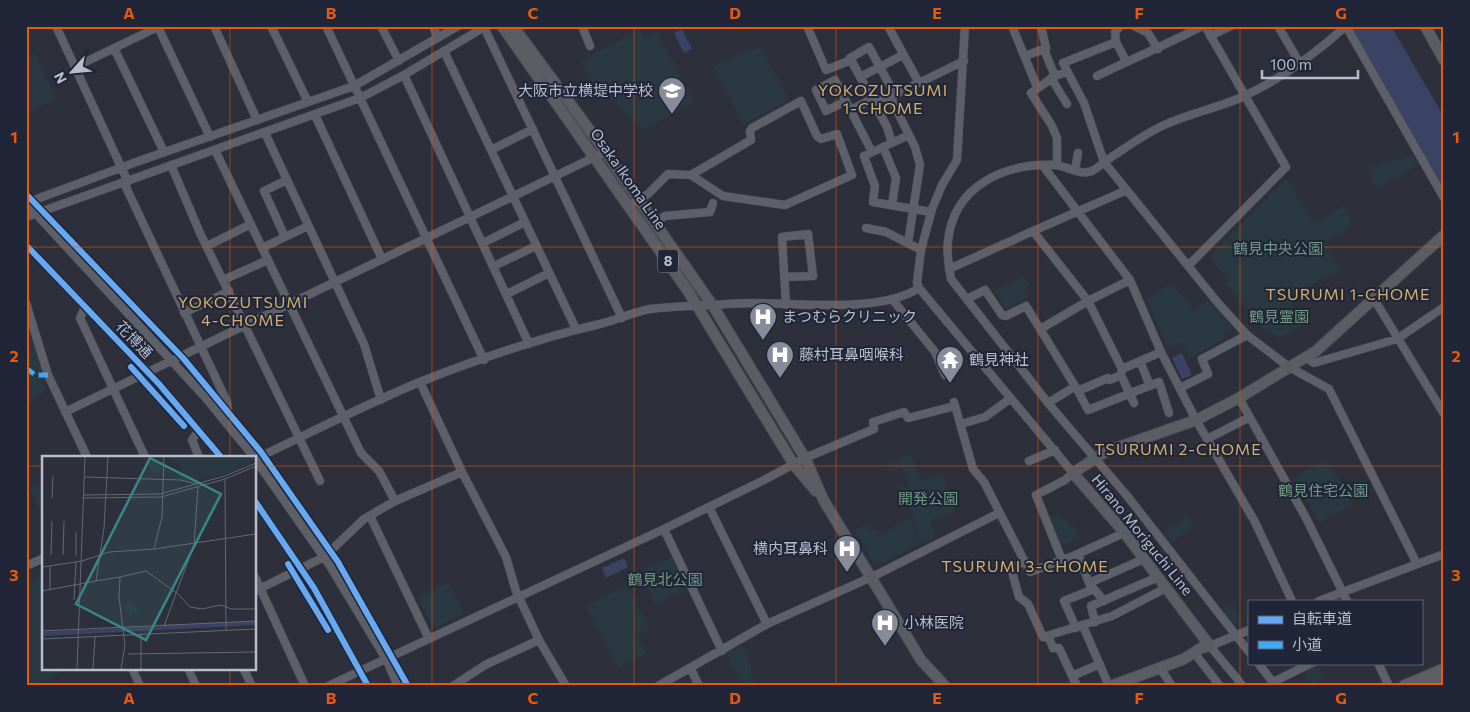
<svg xmlns="http://www.w3.org/2000/svg" width="1470" height="712" font-family="Commissioner,'Noto Sans JP',sans-serif">
<rect width="100%" height="100%" fill="#2d303b"/>
<path fill="#2a3941" d="M640,29L645,37L656,31L695,102L643,130L601,89L597,91L581,61Z
M760,46L789,100L744,124L713,67L749,49L750,52Z
M35,53L56,100L26,113V56Z
M1412,156L1419,164L1377,189L1368,175L1372,166Z
M1286,178L1314,223L1344,206C1360,231 1341,230 1324,243L1340,269L1288,297L1303,325L1280,338L1263,329L1225,283L1228,279L1209,257Z
M1023,277L1030,285L1024,289L1028,297L1008,309L1005,308L993,290Z
M1171,283L1195,311L1208,300L1234,329L1224,334L1225,338L1190,358L1181,342L1168,349L1146,299Z
M26,315L40,362L46,391L26,404Z
M911,455L922,480L943,476L955,512L929,520L936,537L920,545L911,512L898,486L902,485L904,489L911,486L901,468L891,472L887,464Z
M1327,459L1352,505L1319,523L1294,477Z
M44,481V519L29,487Z
M1059,514L1062,520L1067,519L1071,527L1074,526L1080,538L1060,547L1048,520Z
M1187,516L1194,527L1168,545L1160,535Z
M910,518L919,545L878,565H875L855,530L867,524L872,531L875,529L880,534Z
M674,556L690,588L655,604L640,572Z
M44,574V668H69L33,686H26V583Z
M449,582L464,614L433,629L418,597Z
M627,585L649,629L637,635L646,654L618,668L586,606Z
M1230,604L1234,605L1241,621L1233,626L1221,610Z
M742,645L751,664V676L756,686H742L726,652Z
M1318,665L1325,678L1310,685L1304,672Z"/>
<path fill="#3b4364" d="M1350,26H1391L1444,117V191Z
M682,29L692,49L684,53L674,33Z
M1182,353L1192,375L1182,379L1172,358Z
M624,558L628,567L606,578L602,568Z"/>
<g fill="none" stroke-linecap="round" stroke-linejoin="round">
<defs>
<path id="minor" d="M56,26L128,182
M214,26L257,120
M271,26L308,102
M326,26L484,360
M381,26L399,61
M433,26L438,38
M582,26L590,46
M807,26L826,70L851,60
M888,26L919,83
M965,26L957,160L942,185L932,209L921,250L917,283L919,288L1073,473L1065,480L1036,495L1062,560
M1012,26L1037,87
M1041,26L1046,48L1045,52L1055,76
M1120,26L1115,32L1116,42L1063,63L1084,103L1104,162L1218,303L1247,335L1289,367L1329,389L1417,564
M1134,26L1148,33L1158,49
M1278,26L1299,62
M1346,26L1444,198
M158,27L210,137
M484,27L622,318
M1210,36L1231,26
M1116,42L1126,61
M114,48L164,152
M444,51L576,329
M1025,56L1046,48
M75,67L160,26
M404,75L529,344
M1097,76C1132,59 1168,44 1202,26
M860,77L903,55
M1051,78L1067,104
M890,97L915,147L920,165L908,243
M846,101L826,111L816,90L835,80L872,152
M851,110L872,99L890,97L964,61
M315,115L382,259
M265,133L364,344L381,400
M909,135L864,156L875,186L873,202L931,212
M892,143L887,127L850,58L869,47L895,95
M883,147L896,178L892,205
M215,150L361,453L379,471L395,501
M491,150L533,129
M171,165L200,233L320,481
M1057,165V138L1052,126L1031,93L1055,76L1067,72
M1043,166L1130,280L1161,352L1196,420L1255,522L1292,601
M1075,170L1078,153
M124,183L227,402L228,410L221,417
M26,203L139,161L354,86L458,26
M26,203L204,396L254,457
M629,206L648,194L668,174L691,175L751,140L750,131L752,128L801,101L817,136L821,139L837,134L852,175L785,205L723,196L691,175
M26,217L360,98L404,75L486,26
M655,223L665,216L710,212L713,203
M866,228L886,232L921,250
M1033,231L1127,190
M285,237L264,191L287,180
M483,243L525,222
M26,245L159,384L221,457
M207,246L251,224
M262,248L308,226
M1189,265L1286,167L1205,26
M494,266L536,246
M949,269L1033,231L1088,301L1122,369
M223,280L268,260
M507,294L549,273
M892,299L935,352L945,375
M967,299L985,290L1002,315L1006,316L1026,306L1078,391L1108,378L1110,380L1121,375L1122,369L1161,352
M1374,299L1444,414
M26,303L48,375L87,457
M786,305L782,237L808,234L813,276L786,277
M85,307L80,318L145,457
M184,313L229,291
M1042,328L1088,301L1130,280
M1305,357L1314,363L1397,339L1444,307
M1140,361L1150,386
M1121,375L1134,403
M420,382L462,472L506,557L516,591L539,640L566,686
M1180,388L1208,374L1202,359L1247,335
M1078,391L1088,410L1159,382L1169,413
M1239,398L1306,518L1347,601
M954,402L973,469L984,482L1030,572L1073,556L1124,533
M1048,403L1074,387
M65,412L605,152
M961,424L985,417L1011,398
M1207,439L1248,418
M199,457L192,440L199,430
M255,459C310,433 364,405 420,382C478,359 539,338 600,324C616,320 634,312 650,309C675,306 701,306 726,304C778,299 875,317 919,288
M255,459L330,566L386,659L398,686
M1029,461L1055,450
M255,501L314,588L368,686
M709,507L767,624
M370,516L429,639
M664,529L722,651
M1078,554L1089,583L1104,601
M1025,561L1011,568L1019,597L1028,604L1043,637L1049,638L1053,648H1059L1077,686
M26,566L44,558
M255,577L305,686
M1089,583L1144,559
M255,591L324,557L364,519L395,501L462,472
M1319,601L1444,554
M1095,622L1091,606L1158,577
M1083,626L1109,686
M1076,628L1064,601L1094,589
M1043,637L1112,616L1166,588
M1249,652L1128,497L1048,403L951,279C949,266 946,254 948,241C954,185 1005,163 1055,165C1068,166 1079,176 1092,171C1098,168 1104,162 1110,158C1127,147 1143,135 1162,126C1187,114 1214,109 1240,98C1278,81 1315,54 1346,26
M1195,654L1220,686
M1258,663L1275,685
M1378,663L1389,686
M132,668L140,686
M188,668L196,686
M243,668L252,686
M1160,668L1172,686
M691,669L699,686
M1072,676L1100,664
M1273,682L1312,663
M328,686L664,529L764,480L805,458L874,429L873,422L904,412L908,418L955,406
M453,686L485,665L539,640
M658,686L767,624L876,575L999,513
M1243,686L1210,646L1249,630"/>
<path id="major" d="M502,26L688,291L794,465L816,491
M513,26L597,140L713,306L805,458L824,501L867,571L921,660L945,686
M1425,26L1444,60
M1111,686L1184,659L1201,648L1210,646L1123,531L1073,473L1105,452L1196,420L1239,398L1316,351L1444,235"/>
<path id="highway" d="M1404,686L1444,669
M1428,686L1444,678"/>
</defs>
<use href="#minor" stroke="#494c54" stroke-width="9"/>
<use href="#major" stroke="#4b4d58" stroke-width="12"/>
<use href="#highway" stroke="#4a4c57" stroke-width="13"/>
<use href="#minor" stroke="#5e6069" stroke-width="8"/>
<use href="#major" stroke="#5b5d65" stroke-width="10"/>
<use href="#highway" stroke="#5e5f62" stroke-width="11"/>
<path stroke="#3fa9f5" stroke-width="5" stroke-dasharray="10 5" stroke-linecap="butt" d="M26,368L35,375H48"/>
<defs>
<path id="cycleway" d="M26,194L183,358L261,452L338,562L408,686
M26,245L159,384L221,457
M131,367L184,426
M255,501L314,588L368,686
M288,564L328,630"/>
</defs>
<use href="#cycleway" stroke="#202537" stroke-width="9"/>
<use href="#cycleway" stroke="#66a8f1" stroke-width="6"/>
</g>
<path fill="none" stroke="#e8590c" stroke-width="1" stroke-opacity="0.55" d="M230,26V457M432,26V686M634,26V686M836,26V686M1038,26V686M1240,26V686M26,247H1444M26,466H44M255,466H1444M230,668V686"/>
<defs>
<symbol id="school-pin" viewBox="-11 -11 22 30"><path d="M0 17L-7.5 6A9.5 9.5 0 1 1 7.5 6Z" fill="#888b99" stroke="#202537"/><path d="M0-5L7-2L0 1L-7-2ZM-4 1L0 2.5L4 1V4Q0 6-4 4Z" fill="#fff"/></symbol>
<symbol id="hospital-pin" viewBox="-11 -11 22 30"><path d="M0 17L-7.5 6A9.5 9.5 0 1 1 7.5 6Z" fill="#888b99" stroke="#202537"/><path d="M-5-5h3v3.5h4V-5h3V5h-3V1.5h-4V5h-3Z" fill="#fff"/></symbol>
<symbol id="temple-pin" viewBox="-11 -11 22 30"><path d="M0 17L-7.5 6A9.5 9.5 0 1 1 7.5 6Z" fill="#888b99" stroke="#202537"/><path d="M0-6L5-2H3V0L6.5 2.5H4V6H1.5V3h-3V6H-4V2.5H-6.5L-3 0V-2H-5Z" fill="#fff"/></symbol>
</defs>
<g fill-rule="evenodd">
<use href="#school-pin" x="656" y="75" width="32" height="43"/>
<use href="#hospital-pin" x="747" y="301" width="32" height="43"/>
<use href="#hospital-pin" x="764" y="339" width="32" height="43"/>
<use href="#temple-pin" x="934" y="344" width="32" height="43"/>
<use href="#hospital-pin" x="831" y="533" width="32" height="43"/>
<use href="#hospital-pin" x="869" y="607" width="32" height="43"/>
</g>
<g text-anchor="middle" stroke-width="4" stroke-linejoin="round" paint-order="stroke">
<rect fill="#202537" stroke="#8b8f9f" stroke-width="1" x="658" y="249.5" width="20" height="23" rx="4"/>
<g font-size="14" font-weight="bold" fill="#b9bccb">
<text x="668" y="266">8</text>
</g>
<g font-size="15" fill="#b9bccb" stroke="#202537" text-anchor="start">
<text x="653" y="96" text-anchor="end">大阪市立横堤中学校</text>
<text x="782" y="322">まつむらクリニック</text>
<text x="799" y="360">藤村耳鼻咽喉科</text>
<text x="969" y="365">鶴見神社</text>
<text x="828" y="554" text-anchor="end">横内耳鼻科</text>
<text x="904" y="628">小林医院</text>
</g>
<g font-size="15" fill="#b9bccb" stroke="#202537">
<text transform="translate(628 179) rotate(55)" y="5">Osaka Ikoma Line</text>
<text transform="translate(134 340) rotate(46)" y="5">花博通</text>
<text transform="translate(1142 535) rotate(51)" y="5">Hirano Moriguchi Line</text>
</g>
<g font-size="15" fill="#719b83" stroke="#202537">
<text x="1278" y="254">鶴見中央公園</text>
<text x="1279" y="322">鶴見霊園</text>
<text x="1323" y="496">鶴見住宅公園</text>
<text x="928" y="504">開発公園</text>
<text x="665" y="585">鶴見北公園</text>
</g>
<g font-size="16" letter-spacing="1" fill="#d3ae6c" stroke="#202537">
<text x="883" y="96">YOKOZUTSUMI<tspan x="883" dy="18">1-CHOME</tspan></text>
<text x="1348" y="300">TSURUMI 1-CHOME</text>
<text x="243" y="308">YOKOZUTSUMI<tspan x="243" dy="18">4-CHOME</tspan></text>
<text x="1178" y="455">TSURUMI 2-CHOME</text>
<text x="1025" y="572">TSURUMI 3-CHOME</text>
</g>
</g>
<g transform="translate(42 456)">
<rect width="214" height="214" fill="#2d303b"/>
<path d="M122,0H214V5L183,18L153,25L138,23L137,8ZM107 10a7 7 0 1 1 14 0a7 7 0 1 1-14 0ZM92,145L96,157H90L89,161L81,148Z" fill="#2a3941"/>
<path d="M214,165V169L0,180V176L122,170L124,166V169Z" fill="#3b4364"/>
<path fill="none" stroke="#656875" stroke-width="1" d="M66,0L62,72L54,125L78,121L77,141L83,189L79,213M43,21L138,24L156,28M183,23L184,174M42,39L118,38L183,20L214,7M10,42L11,20M42,42L119,41L183,23L214,10M112,93L120,61L122,0M9,99L10,65M21,99L22,65M34,100V76M0,111L40,105L67,96L112,93L214,78M78,121L104,115L136,138L148,151L160,153L178,149L190,153H214M8,134V110M0,135L54,125M32,144L34,106M122,170L152,89L156,31M0,175L214,165M99,178V213M0,183L214,173M86,198L214,196M35,213L43,0M51,213L53,181"/>
<path fill="#3a8885" fill-opacity="0.15" stroke="#3a8885" stroke-width="2.5" d="M108,2L179,38L104,184L34,148Z"/>
<rect width="214" height="214" fill="none" stroke="#b9bccb" stroke-width="2.5"/>
</g>
<rect width="1470" height="712" fill="none" stroke="#202537" stroke-width="55"/>
<rect x="1248" y="600" width="175" height="65" fill="#202537" stroke="#5d6172"/>
<rect x="1258" y="616" width="25" height="8" fill="#66a8f1" stroke="#5d6172"/>
<text x="1292" y="624" font-size="15" fill="#b9bccb">自転車道</text>
<rect x="1258" y="641" width="25" height="8" fill="#3fa9f5" stroke="#5d6172"/>
<text x="1292" y="650" font-size="15" fill="#b9bccb">小道</text>
<g transform="translate(72 72) rotate(243)" stroke="#202537" stroke-width="4" paint-order="stroke">
<path d="M0-4L9 19L0 12L-9 19Z" fill="#b9bccb"/>
<text y="-8" font-size="14" font-weight="bold" text-anchor="middle" fill="#b9bccb">N</text>
</g>
<path d="M1262 70v8h96v-8" fill="none" stroke="#b9bccb" stroke-width="2.5"/>
<text x="1270" y="70" font-size="15" fill="#b9bccb" stroke="#202537" stroke-width="4" paint-order="stroke">100 m</text>
<rect x="28" y="28" width="1414" height="656" fill="none" stroke="#e8590c" stroke-width="2"/>
<g font-size="16" text-anchor="middle" font-weight="bold" fill="#e8590c">
<text x="129" y="19">A</text>
<text x="331" y="19">B</text>
<text x="533" y="19">C</text>
<text x="735" y="19">D</text>
<text x="937" y="19">E</text>
<text x="1139" y="19">F</text>
<text x="1341" y="19">G</text>
<text x="14" y="143">1</text>
<text x="1456" y="143">1</text>
<text x="14" y="362">2</text>
<text x="1456" y="362">2</text>
<text x="14" y="581">3</text>
<text x="1456" y="581">3</text>
<text x="129" y="704">A</text>
<text x="331" y="704">B</text>
<text x="533" y="704">C</text>
<text x="735" y="704">D</text>
<text x="937" y="704">E</text>
<text x="1139" y="704">F</text>
<text x="1341" y="704">G</text>
</g>
</svg>
